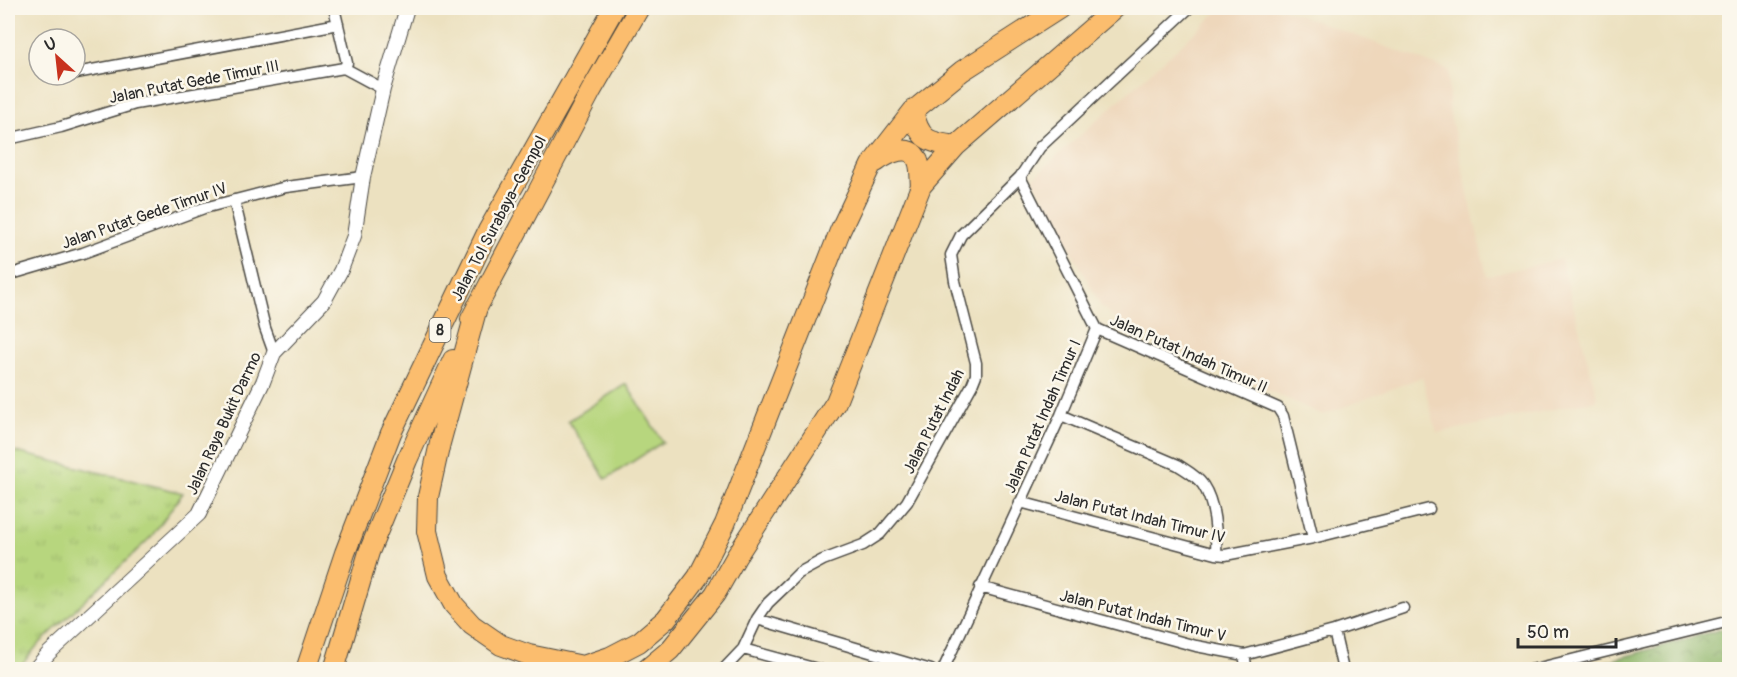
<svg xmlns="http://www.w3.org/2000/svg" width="1737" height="677" font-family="Pangolin,sans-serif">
<defs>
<pattern id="grass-tufts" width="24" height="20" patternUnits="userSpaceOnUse" patternTransform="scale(1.5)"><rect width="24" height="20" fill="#b7d67e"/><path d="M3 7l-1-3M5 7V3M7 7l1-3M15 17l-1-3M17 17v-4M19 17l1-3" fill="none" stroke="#9eb86d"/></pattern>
<pattern id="forest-crowns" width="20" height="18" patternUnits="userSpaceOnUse" patternTransform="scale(1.5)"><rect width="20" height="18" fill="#91b76d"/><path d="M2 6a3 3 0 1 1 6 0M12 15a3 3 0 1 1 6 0" fill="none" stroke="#77955a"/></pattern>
</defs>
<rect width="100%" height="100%" fill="#fbf7ec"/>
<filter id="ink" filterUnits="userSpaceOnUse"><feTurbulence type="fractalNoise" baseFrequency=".0167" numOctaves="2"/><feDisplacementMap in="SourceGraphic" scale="12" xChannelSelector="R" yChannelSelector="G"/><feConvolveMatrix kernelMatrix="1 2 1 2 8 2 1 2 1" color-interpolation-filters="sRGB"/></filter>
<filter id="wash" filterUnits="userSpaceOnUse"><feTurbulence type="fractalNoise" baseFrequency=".008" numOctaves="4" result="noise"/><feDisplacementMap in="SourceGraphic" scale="24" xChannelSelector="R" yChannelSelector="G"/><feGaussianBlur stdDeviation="1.35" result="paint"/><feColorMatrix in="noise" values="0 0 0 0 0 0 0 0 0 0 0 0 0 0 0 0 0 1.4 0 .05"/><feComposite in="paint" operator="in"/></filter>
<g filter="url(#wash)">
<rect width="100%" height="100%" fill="#ece1c0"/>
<path fill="#eed7bb" d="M1222,8H1281L1449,70V110L1487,276L1561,259L1598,400L1437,433L1422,377L1323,415L1120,323L1101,306L1033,178Z"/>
<path fill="url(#grass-tufts)" stroke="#718054" stroke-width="1.5" d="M8,450L183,493L151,537L36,647L18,670L8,669Z"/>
<path fill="url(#forest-crowns)" stroke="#5e714c" stroke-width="1.5" d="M1729,627V669H1581Z"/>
<path fill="#b7d67e" stroke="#718054" stroke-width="1.5" d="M626,384L663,442L606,479L568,421Z"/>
</g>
<g filter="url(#ink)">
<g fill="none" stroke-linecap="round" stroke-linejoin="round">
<defs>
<path id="minor" d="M334,8L347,63L344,68
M76,73L338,24
M8,139L61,127L135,104L344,68L383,89
M234,200L265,328L274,353
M8,275L83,253L204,208L286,187L363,177
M1097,329L1278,408L1283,416L1313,538
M1061,415L1178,465C1187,471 1197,476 1203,485C1215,503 1217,533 1216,554
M1020,502L1216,554L1225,555L1313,538L1429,509
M980,587L1196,646L1244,655L1334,631L1403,608
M757,619L931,670
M1334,631L1343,670
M743,649L821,670
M1244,655L1247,670
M723,670L743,649L757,619L768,603L791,581L799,573L823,560L863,545L880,534L907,502L972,385L976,375V363L955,281L951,255L961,235L1020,177L1040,147L1189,8
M943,670L1061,415L1097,329L1020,177
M1531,670L1730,621"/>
<path id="tertiary" d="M34,670L49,653L199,514L263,382L274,353L324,301L341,270L354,236L363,177L383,89L407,8"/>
<path id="motorway" d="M913,111C920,141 928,142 956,146
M876,162C887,154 911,141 918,161C921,168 920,178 921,186
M477,307L440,443L428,497L427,531L438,576L454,605L472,625L501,645L529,655L583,666L610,657L639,642L666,619L698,577L725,524L840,231L871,165L913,111L962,71L1060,8
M471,319L591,91L639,8
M306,670L345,553L391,433L488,231L614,8
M334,670L369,552L407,460L453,360
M646,670L670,650L715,594L736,557L836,402L921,186L956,146L1115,8"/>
</defs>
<use href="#minor" stroke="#484641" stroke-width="13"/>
<use href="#tertiary" stroke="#484641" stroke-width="16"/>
<use href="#motorway" stroke="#484641" stroke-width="22"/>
<use href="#minor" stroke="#fff" stroke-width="10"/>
<use href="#tertiary" stroke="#fff" stroke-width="14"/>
<use href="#motorway" stroke="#fbbd6e" stroke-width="20"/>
</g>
</g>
<g text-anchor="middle" stroke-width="5" stroke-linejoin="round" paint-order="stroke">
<rect fill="#fbf7ec" stroke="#696865" stroke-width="1.5" x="429.5" y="318" width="21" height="24" rx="4.5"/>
<g font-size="15" font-weight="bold" fill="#2b2b2b">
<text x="440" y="335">8</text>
</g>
<g font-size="16" fill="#2b2b2b" stroke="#fbf7ec">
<text transform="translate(194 81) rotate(-11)" y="6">Jalan Putat Gede Timur III</text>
<text transform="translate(144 215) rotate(-19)" y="6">Jalan Putat Gede Timur IV</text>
<text transform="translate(498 218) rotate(-62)" y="6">Jalan Tol Surabaya–Gempol</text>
<text transform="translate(1189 353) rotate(24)" y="6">Jalan Putat Indah Timur II</text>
<text transform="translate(1042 416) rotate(-66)" y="6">Jalan Putat Indah Timur I</text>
<text transform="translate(933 421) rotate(-63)" y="6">Jalan Putat Indah</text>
<text transform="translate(223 423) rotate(-65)" y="6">Jalan Raya Bukit Darmo</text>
<text transform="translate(1140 516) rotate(14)" y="6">Jalan Putat Indah Timur IV</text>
<text transform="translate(1143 615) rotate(14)" y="6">Jalan Putat Indah Timur V</text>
</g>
</g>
<rect width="1737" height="677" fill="none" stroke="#fbf7ec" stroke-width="30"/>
<g transform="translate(57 57) rotate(333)"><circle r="28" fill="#fbf7ec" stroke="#a8a59f" stroke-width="1.5"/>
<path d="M0-4.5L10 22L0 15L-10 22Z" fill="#c8321e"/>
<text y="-9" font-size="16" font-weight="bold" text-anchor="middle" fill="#2b2b2b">U</text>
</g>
<path d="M1518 638v9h98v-9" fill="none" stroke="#2b2b2b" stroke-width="3"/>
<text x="1527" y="638" font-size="18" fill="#2b2b2b" stroke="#fbf7ec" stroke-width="4.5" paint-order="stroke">50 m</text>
</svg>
